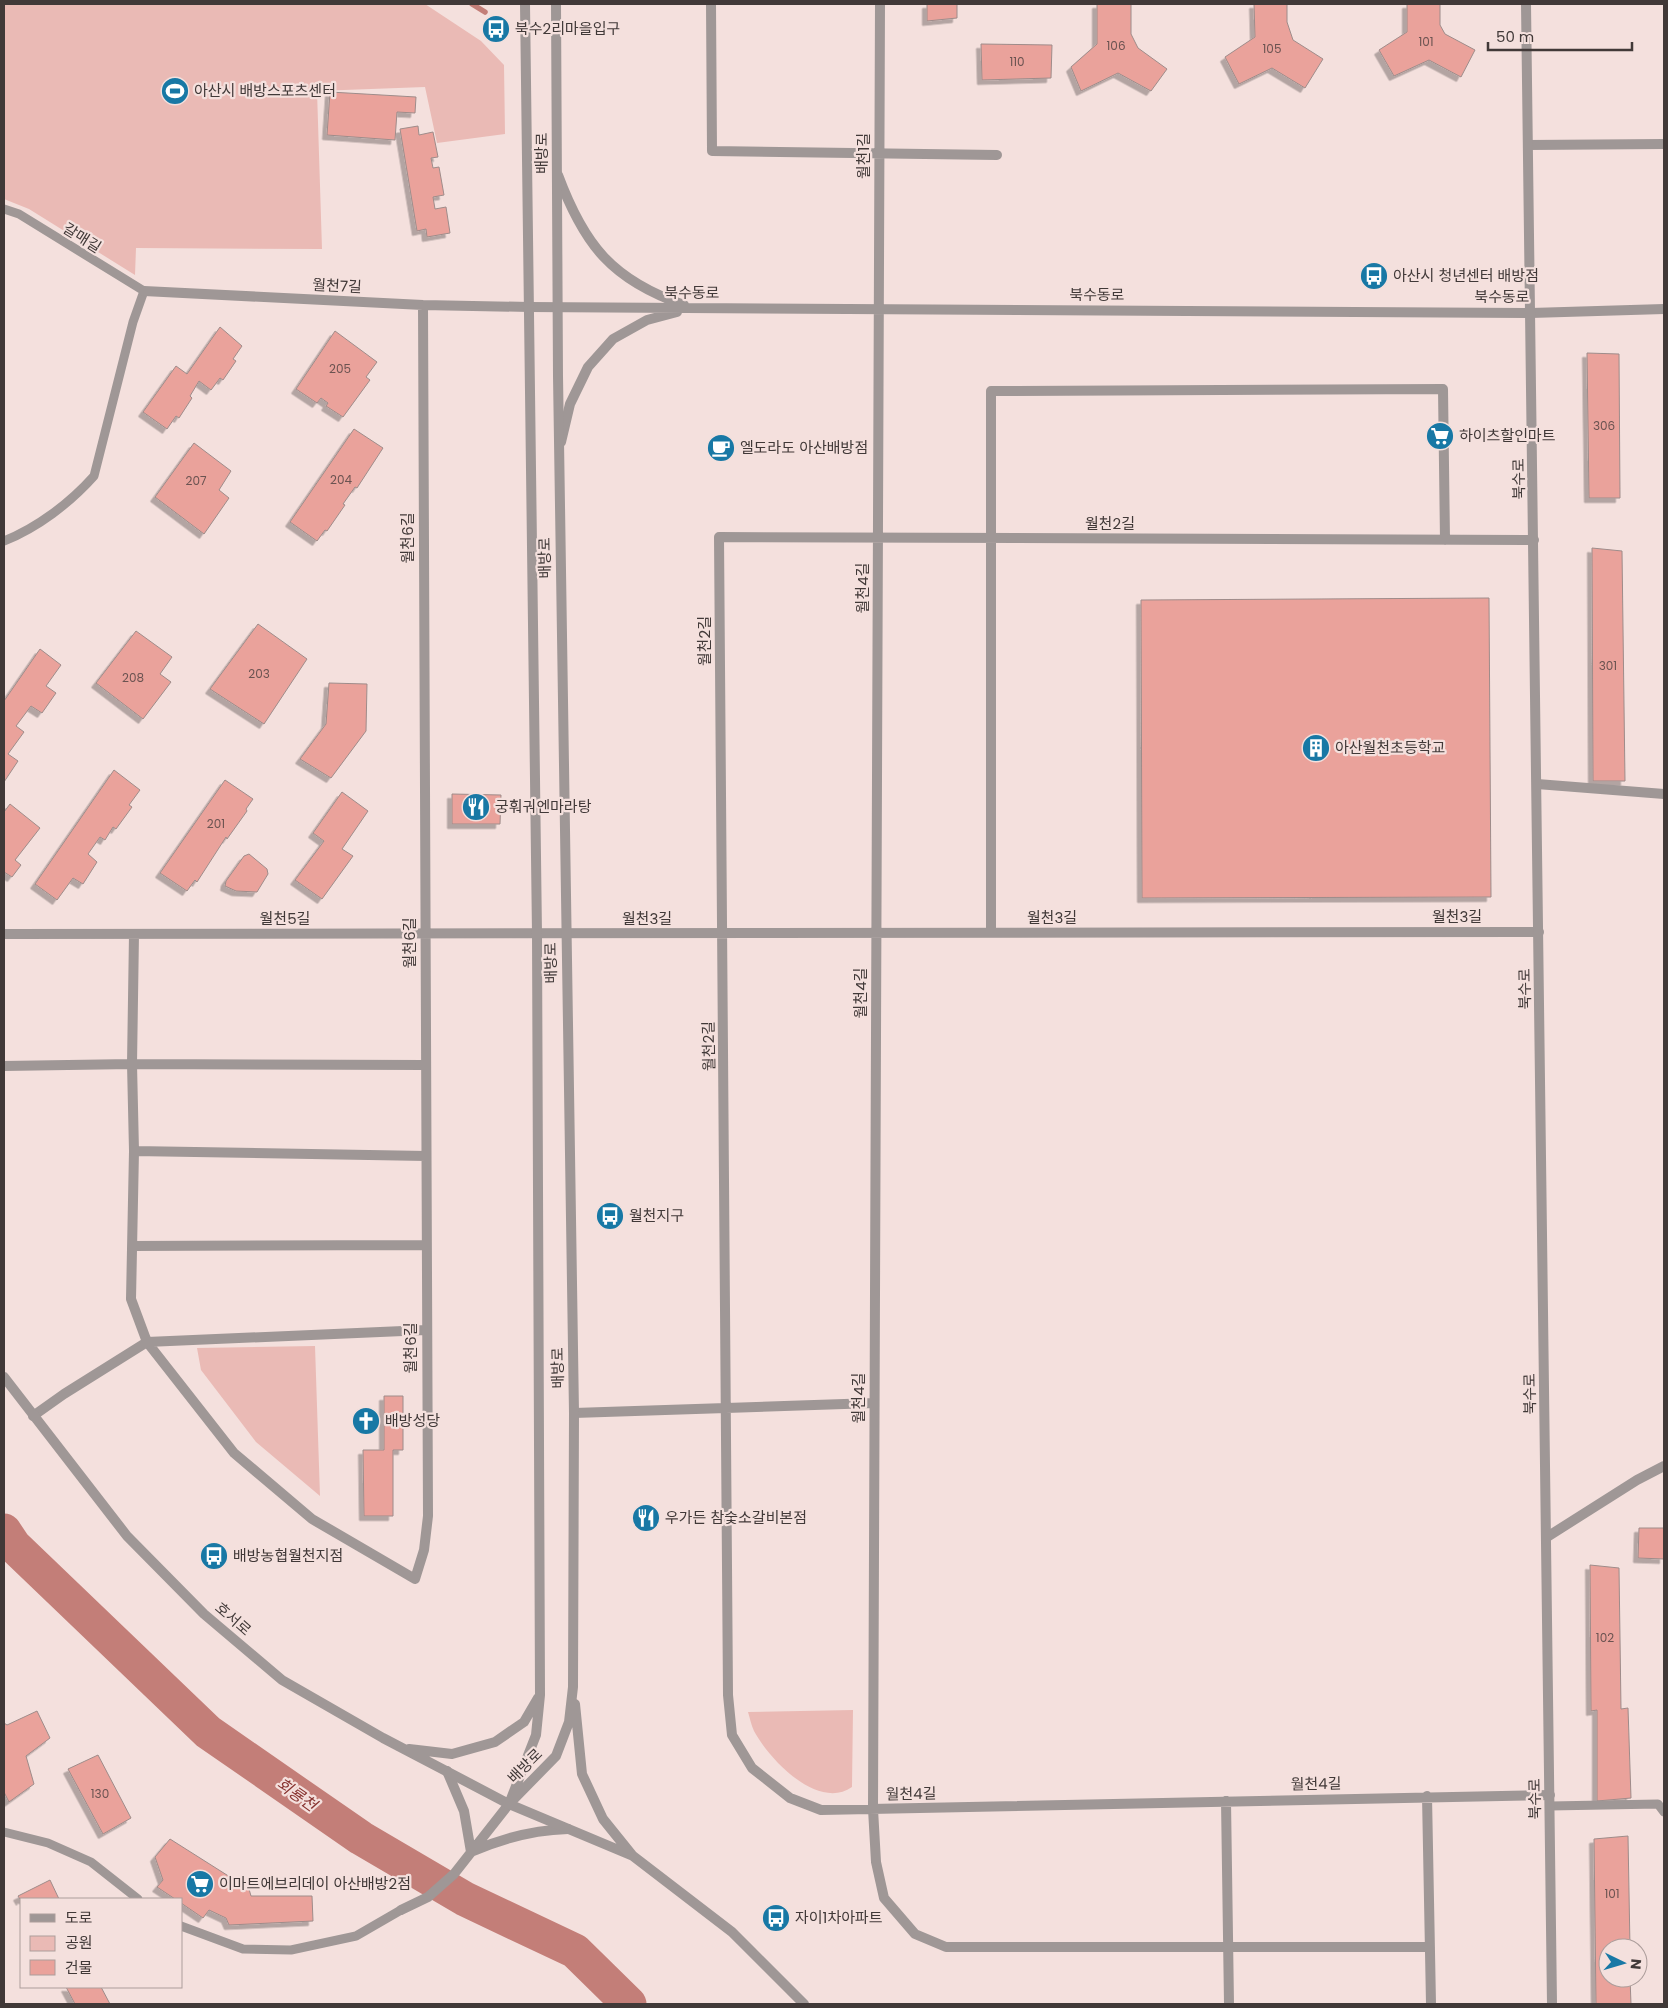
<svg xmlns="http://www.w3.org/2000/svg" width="1668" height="2008" font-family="Poppins,'Noto Sans KR',sans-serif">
<defs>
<filter id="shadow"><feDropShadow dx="-4.5" dy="4.5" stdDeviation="0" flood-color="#0004"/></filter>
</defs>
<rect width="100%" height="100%" fill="#f4e0dd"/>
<path fill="#eabab5" d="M4,4H425L481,41L504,65L505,134L437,143L425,87L317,91L322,249L136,248L135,275L29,209L4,199Z
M315,1346L320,1496L256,1442L201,1370L197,1348Z
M853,1710L852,1787C818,1811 769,1759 754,1731C751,1725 750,1718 748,1712Z"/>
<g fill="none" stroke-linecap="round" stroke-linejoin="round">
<path stroke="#c37e78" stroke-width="5.5" d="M472,4L485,12"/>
<path stroke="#c37e78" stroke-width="35" d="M4,1531L14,1546L208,1732L361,1838L465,1899L575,1951L629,2004"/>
</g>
<path fill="#eaa29b" stroke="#9e8c8a" filter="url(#shadow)" d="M927,4H957V18L927,21Z
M1097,4H1131V34L1138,48L1167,69L1151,91L1118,73L1081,91L1071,67L1097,44Z
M1254,4H1287V22L1293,40L1323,59L1305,88L1272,68L1239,84L1225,57L1255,37Z
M1407,4H1440V25L1445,34L1475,50L1461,77L1429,60L1394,76L1379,50L1407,32Z
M981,44L1052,45L1051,78L982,80Z
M330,92L416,97L415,113L397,112L395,140L327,135Z
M418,126L419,135L433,132L438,157L431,158L433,168L439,167L444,195L433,197L435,209L446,207L450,233L427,237L426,229L417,231L400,129Z
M220,327L242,346L233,359L236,361L223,380L220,378L211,390L199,381L190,396L192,398L179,418L176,416L167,429L143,412L176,366L187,374Z
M335,331L377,362L366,377L370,380L343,417L326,406L328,403L321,398L317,403L296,389Z
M1587,353L1619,354L1620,498H1589Z
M354,429L383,448L357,488L355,487L343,504L345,505L327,531L325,530L317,541L290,522Z
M194,443L231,471L219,490L229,498L204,534L155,497Z
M1592,548L1622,551L1625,781H1593Z
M1489,598L1491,897L1142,898L1141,600Z
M258,624L307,659L264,724L210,689Z
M136,631L172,657L160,674L171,682L143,719L96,683Z
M40,649L61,665L46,686L56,693L42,713L31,706L16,726L24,732L8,754L18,761L4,782V701Z
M329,683L367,684L366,731L331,778L300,759L326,724Z
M114,770L140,790L129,805L132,807L116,829L113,827L105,840L100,837L88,854L97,862L83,884L73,878L57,900L35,884Z
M225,780L253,799L246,809L247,811L227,839L226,837L197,882L195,880L187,891L160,873Z
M342,792L368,811L342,849L353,856L322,899L295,880L324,841L313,833Z
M452,794L501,795L500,824H452Z
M10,804L40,828L15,860L21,865L12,877L4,872V812Z
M249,854L267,869L268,874L257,892L236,891L225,886L226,881L244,856Z
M384,1396H403V1450H393V1516H364L363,1450H384Z
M1639,1528H1664V1559L1638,1558Z
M1590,1565L1619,1568L1621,1709L1628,1708L1631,1798L1597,1801V1710L1591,1711Z
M37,1711L50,1738L26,1756L34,1784L9,1802L4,1792V1723L7,1725Z
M98,1755L131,1818L103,1834L68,1769Z
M1628,1836L1630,1948H1608V1978H1630L1631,2004H1596L1594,1839Z
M170,1839L249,1889L251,1896H312L313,1921L229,1925L226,1918L209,1910L203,1918L181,1903V1899H175L157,1887L163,1880L155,1857Z
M50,1880L59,1899H21V1901L18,1896Z
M66,1987H101L110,2004H75Z"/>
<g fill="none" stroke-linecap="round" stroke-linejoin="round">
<path stroke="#9f9796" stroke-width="9" d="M4,209L19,214L144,291L133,322L94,476C70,503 37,528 4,541
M1550,1806L1658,1804L1664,1812
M4,1832L48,1843L91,1862L138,1899
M181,1926L243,1949L291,1950L356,1936L401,1910"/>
<path stroke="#9f9796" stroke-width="10" d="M711,4L712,151L997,155
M880,4L873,1809L876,1862L884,1898L915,1934L946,1947H1430
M1528,145L1664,144
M558,175C584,245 612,280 684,305
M144,291L423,305L529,307L1531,313L1664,309
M561,442L570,404L588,367L613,339L647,320L677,312
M1534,540L719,537L728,1695L732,1735L752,1768L790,1798L821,1810L1550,1795
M1537,784L1664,794
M991,933V391L1443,389L1445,540
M4,934L1539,932
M134,934L132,1064L134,1151L131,1299L147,1342L234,1453L312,1519L415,1579L424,1550L428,1516L423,305
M4,1066L132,1064L425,1065
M134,1151L426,1156
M132,1246L426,1245
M574,1413L874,1403
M33,1416L64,1394L147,1342L426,1330
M1547,1537L1637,1480L1664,1466
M447,1771L464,1811L471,1852C503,1838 533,1830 568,1829
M1427,1796L1431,2004
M1226,1801L1229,2004
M401,1910L428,1897L454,1874L509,1804"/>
<path stroke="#9f9796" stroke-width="10" d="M1526,4L1552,2004
M4,1377L127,1536L204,1614L282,1680L383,1738L509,1804L633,1856L732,1932L804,2004
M575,1704L582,1774L603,1819L632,1855
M409,1749L452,1754L495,1742L524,1722L538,1698
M511,1799L536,1735L540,1695L537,934L525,4
M509,1804L556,1756L569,1722L573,1687L574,1413L558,376L556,4"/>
</g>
<defs>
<symbol id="bus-disc" viewBox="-11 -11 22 22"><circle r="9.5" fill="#1878a5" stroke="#f4e0dd"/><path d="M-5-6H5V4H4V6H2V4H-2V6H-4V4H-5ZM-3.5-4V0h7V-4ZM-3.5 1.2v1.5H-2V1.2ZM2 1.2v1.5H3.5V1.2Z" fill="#fff"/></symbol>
<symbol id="stadium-disc" viewBox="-11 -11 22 22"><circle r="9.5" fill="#1878a5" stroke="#f4e0dd"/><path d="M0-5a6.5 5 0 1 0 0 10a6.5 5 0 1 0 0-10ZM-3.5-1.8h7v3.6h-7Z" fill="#fff"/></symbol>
<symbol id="supermarket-disc" viewBox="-11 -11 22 22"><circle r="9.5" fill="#1878a5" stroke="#f4e0dd"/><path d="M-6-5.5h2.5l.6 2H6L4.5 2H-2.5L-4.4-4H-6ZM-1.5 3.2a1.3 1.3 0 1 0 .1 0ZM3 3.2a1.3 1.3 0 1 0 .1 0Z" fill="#fff"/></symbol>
<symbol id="cafe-disc" viewBox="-11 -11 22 22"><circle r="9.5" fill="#1878a5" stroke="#f4e0dd"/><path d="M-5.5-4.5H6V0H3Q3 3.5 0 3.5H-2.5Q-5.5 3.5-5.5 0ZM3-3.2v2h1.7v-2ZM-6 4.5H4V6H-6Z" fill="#fff"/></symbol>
<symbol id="building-disc" viewBox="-11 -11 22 22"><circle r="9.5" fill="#1878a5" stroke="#f4e0dd"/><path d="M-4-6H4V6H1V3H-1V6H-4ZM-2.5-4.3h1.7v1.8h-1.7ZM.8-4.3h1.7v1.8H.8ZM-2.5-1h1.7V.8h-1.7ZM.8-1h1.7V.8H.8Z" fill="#fff"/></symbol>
<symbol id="restaurant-disc" viewBox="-11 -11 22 22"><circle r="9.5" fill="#1878a5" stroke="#f4e0dd"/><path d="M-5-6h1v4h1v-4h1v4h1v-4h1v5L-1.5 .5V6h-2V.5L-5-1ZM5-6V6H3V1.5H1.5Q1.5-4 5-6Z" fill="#fff"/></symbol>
<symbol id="church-disc" viewBox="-11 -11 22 22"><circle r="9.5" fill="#1878a5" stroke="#f4e0dd"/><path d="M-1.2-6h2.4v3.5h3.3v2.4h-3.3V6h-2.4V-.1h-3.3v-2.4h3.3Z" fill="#fff"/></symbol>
</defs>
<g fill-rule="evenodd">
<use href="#bus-disc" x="480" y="13" width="32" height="32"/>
<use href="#stadium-disc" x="159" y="75" width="32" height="32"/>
<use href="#bus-disc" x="1358" y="260" width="32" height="32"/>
<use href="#supermarket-disc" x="1424" y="420" width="32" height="32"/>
<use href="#cafe-disc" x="705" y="432" width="32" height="32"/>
<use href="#building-disc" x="1300" y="732" width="32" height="32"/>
<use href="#restaurant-disc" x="460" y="791" width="32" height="32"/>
<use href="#bus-disc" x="594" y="1200" width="32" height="32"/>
<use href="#church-disc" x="350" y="1405" width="32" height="32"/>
<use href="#restaurant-disc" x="630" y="1502" width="32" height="32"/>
<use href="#bus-disc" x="198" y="1540" width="32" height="32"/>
<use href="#supermarket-disc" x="184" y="1868" width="32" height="32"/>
<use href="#bus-disc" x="760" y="1902" width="32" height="32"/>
</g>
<g text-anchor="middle" stroke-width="4.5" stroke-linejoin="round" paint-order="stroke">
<g font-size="12" fill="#6b5351">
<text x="1426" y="46">101</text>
<text x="1116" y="50">106</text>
<text x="1272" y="53">105</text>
<text x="1017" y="66">110</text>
<text x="340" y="373">205</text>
<text x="1604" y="430">306</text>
<text x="341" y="484">204</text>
<text x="196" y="485">207</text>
<text x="1608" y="670">301</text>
<text x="259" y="678">203</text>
<text x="133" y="682">208</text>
<text x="216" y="828">201</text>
<text x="1605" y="1642">102</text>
<text x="100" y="1798">130</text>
<text x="1612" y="1898">101</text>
</g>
<g font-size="15" fill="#413938" stroke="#f4e0dd" text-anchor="start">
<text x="515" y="34">북수2리마을입구</text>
<text x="194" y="96">아산시 배방스포츠센터</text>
<text x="1393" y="281">아산시 청년센터 배방점</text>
<text x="1459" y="441">하이츠할인마트</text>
<text x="740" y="453">엘도라도 아산배방점</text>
<text x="1335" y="753">아산월천초등학교</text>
<text x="495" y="812">궁훠궈엔마라탕</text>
<text x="629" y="1221">월천지구</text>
<text x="385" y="1426">배방성당</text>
<text x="665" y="1523">우가든 참숯소갈비본점</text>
<text x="233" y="1561">배방농협월천지점</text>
<text x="219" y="1889">이마트에브리데이 아산배방2점</text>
<text x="795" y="1923">자이1차아파트</text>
</g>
<g font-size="15" fill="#413938" stroke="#f4e0dd">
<text transform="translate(542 153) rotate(-90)" y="5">배방로</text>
<text transform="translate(864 156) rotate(-90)" y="5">월천1길</text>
<text transform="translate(82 238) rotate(32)" y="5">갈매길</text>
<text transform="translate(337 286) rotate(3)" y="5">월천7길</text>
<text x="692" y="298">북수동로</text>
<text x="1097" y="300">북수동로</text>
<text x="1502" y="302">북수동로</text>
<text transform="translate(1519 479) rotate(-91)" y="5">북수로</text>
<text x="1110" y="529">월천2길</text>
<text transform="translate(408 538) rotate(-90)" y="5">월천6길</text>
<text transform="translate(545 558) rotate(-91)" y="5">배방로</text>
<text transform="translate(863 588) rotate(-90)" y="5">월천4길</text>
<text transform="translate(705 641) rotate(-90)" y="5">월천2길</text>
<text x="1457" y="922">월천3길</text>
<text x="1052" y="923">월천3길</text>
<text x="285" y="924">월천5길</text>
<text x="647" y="924">월천3길</text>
<text transform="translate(410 943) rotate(-90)" y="5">월천6길</text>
<text transform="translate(551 963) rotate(-91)" y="5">배방로</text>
<text transform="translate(1525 989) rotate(-91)" y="5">북수로</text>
<text transform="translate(861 993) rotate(-90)" y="5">월천4길</text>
<text transform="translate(709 1046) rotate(-91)" y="5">월천2길</text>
<text transform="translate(411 1348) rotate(-90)" y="5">월천6길</text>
<text transform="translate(558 1368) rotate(-91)" y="5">배방로</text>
<text transform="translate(1530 1394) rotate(-91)" y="5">북수로</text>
<text transform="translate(859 1398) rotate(-90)" y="5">월천4길</text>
<text transform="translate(233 1619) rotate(41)" y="5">호서로</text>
<text transform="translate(525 1766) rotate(-45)" y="5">배방로</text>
<text transform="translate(1316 1784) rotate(-1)" y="5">월천4길</text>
<text transform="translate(911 1794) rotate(-1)" y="5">월천4길</text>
<text transform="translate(1535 1799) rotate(-91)" y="5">북수로</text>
</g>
<g font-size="16" font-style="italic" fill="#883330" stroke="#f4e0dd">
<text transform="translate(297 1794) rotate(35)" y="6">회룡천</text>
</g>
</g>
<rect width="1668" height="2008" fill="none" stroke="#413938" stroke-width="10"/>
<rect x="20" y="1898" width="162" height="90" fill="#f4e0dd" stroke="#ac9d9b"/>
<rect x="30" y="1914" width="25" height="8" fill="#9f9796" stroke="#ac9d9b"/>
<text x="65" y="1923" font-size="15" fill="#413938">도로</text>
<rect x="30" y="1936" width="25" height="15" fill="#eabab5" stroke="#ac9d9b"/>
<text x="65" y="1948" font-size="15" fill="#413938">공원</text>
<rect x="30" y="1960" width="25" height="15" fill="#eaa29b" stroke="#ac9d9b"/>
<text x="65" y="1973" font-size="15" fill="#413938">건물</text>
<g transform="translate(1623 1963) rotate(95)"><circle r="24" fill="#f4e0dd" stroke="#ac9d9b"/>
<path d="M0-4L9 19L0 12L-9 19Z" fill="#1878a5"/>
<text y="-8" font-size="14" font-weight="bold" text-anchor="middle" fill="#413938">N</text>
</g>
<path d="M1488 42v8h144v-8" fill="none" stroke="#413938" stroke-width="2.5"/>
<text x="1496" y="42" font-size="15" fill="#413938" stroke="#f4e0dd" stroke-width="4" paint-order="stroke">50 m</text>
</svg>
